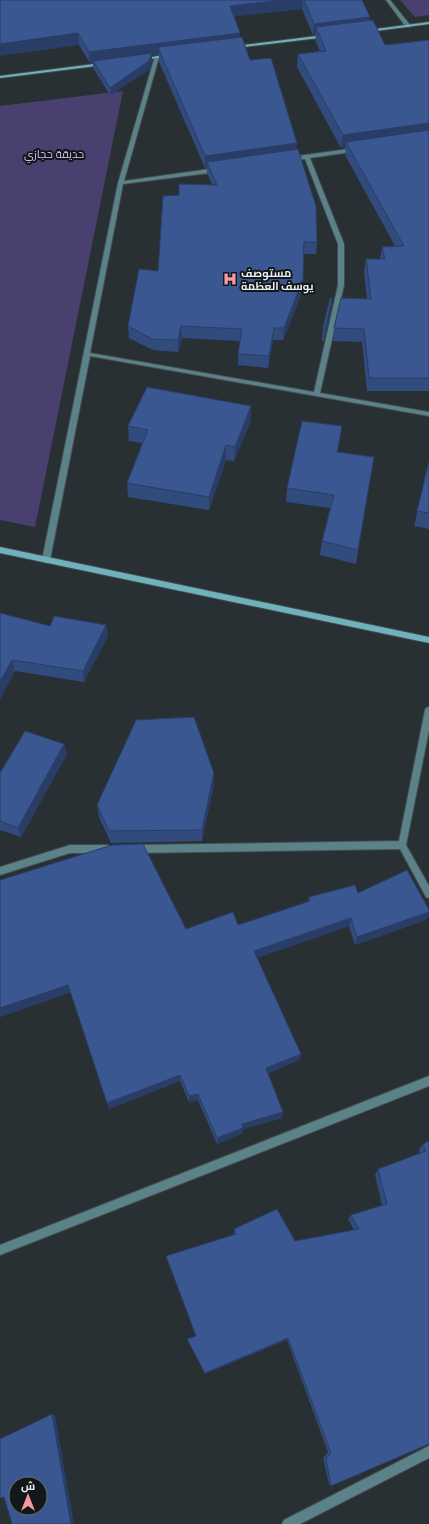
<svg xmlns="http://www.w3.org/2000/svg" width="429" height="1524" font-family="Poppins,Cairo,sans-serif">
<rect width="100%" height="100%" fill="#293034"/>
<path fill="#49406f" d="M400,0H429V15L415,17Z
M123,91L35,527L0,520V106Z"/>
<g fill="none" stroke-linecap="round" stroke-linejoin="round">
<defs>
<path id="minor" d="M386,0H390L410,25V27H406Z
M155,56L159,57L124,181L217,168L220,170L217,172L123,184L90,353L314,392L338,285V244L305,159L290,161L287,159L290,157L356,148L359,150L358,151L310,158L344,244V285L320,393L429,412V416L90,356L50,560L46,563L42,560L118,183Z
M429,707V730L406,845L429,886V898L426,897L400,849L135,853L132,852L131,849L132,846L135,845L399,841L425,710L426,708Z
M70,845H107L110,846L111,849L110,852L107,853H70L0,875V867Z
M429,1076V1086L0,1255V1245Z
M429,1446V1458L300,1524H282L284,1520Z"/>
<path id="secondary" d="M429,22V24L368,32L366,31L368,30Z
M325,35H327V37L235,48L233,47L235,46Z
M170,54H172V56L142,60L140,59Z
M102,63H104V65L0,78V76Z
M0,547L429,637V643L0,553Z"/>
</defs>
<use href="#minor" stroke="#444b4f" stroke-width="2"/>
<use href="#secondary" stroke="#444b4f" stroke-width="2"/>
<use href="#minor" fill="#5a8288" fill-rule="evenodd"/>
<use href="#secondary" fill="#6fb2bb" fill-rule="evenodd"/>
</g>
<path fill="#324b7d" d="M0,0H362L370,17V21L385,45L429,40V391H367L362,342L333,341L334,328L367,299L364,272L366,259H380L382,247L395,246L345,155L346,148H341L297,67L298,54L320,51L315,40L316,35H313L302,9L234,16L240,33V37L250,60L296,149L317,242L316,254H304L303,290L283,340H273L268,368L238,365V354L240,341L182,338L178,352L153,350L129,338L128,326L158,271L179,195L212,185L207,173V167L205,168L159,62V54L152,55V60L150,69L110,95L93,68V63H90L79,45Z
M332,298L331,310L324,341H322L323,328Z
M251,406V421L234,461L226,460L209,510L128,497L127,483L142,443L129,441L128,426Z
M340,440L338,452L374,457L356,564L320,555L322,541L330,508L286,502L287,488Z
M429,461V529L414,526Z
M0,613L50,626L106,625L108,636L84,682L15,671L0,699Z
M64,744L67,754L21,837L0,830V773Z
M214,785L202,841L111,843L99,817L97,805Z
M0,880L186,929L238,925L308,902L309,897L358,893L429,910V914L426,920L355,945L349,926L257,958L301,1054L299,1060L268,1073L282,1118L243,1129V1133L217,1144L198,1100L189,1102L180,1081L109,1109L71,992L0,1017Z
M429,1141L331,1486L329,1484L323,1458L328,1452L287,1340L205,1374L188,1341L187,1339L196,1336L166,1256L234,1235V1229L295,1241L354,1230L348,1219L351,1215L382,1205L375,1175L378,1169L420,1153L419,1149L423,1144Z"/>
<path fill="#293d66" d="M283,0H303L302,9L230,17V6Z
M370,17L369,28L316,27V35H313L314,24Z
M78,33L79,45L0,56V44Z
M240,33V44L159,50V54L152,55V60L150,69L110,95V88L93,61V63H90L89,52Z
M429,123V136L346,142V148H341L343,135Z
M297,143L296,155L207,162V167L205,168V156Z
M303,279V290L283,340L284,328Z
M332,298L331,310L324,341L325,329Z
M181,326L182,338L178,352V340Z
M274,328L273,340L268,368L269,356Z
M251,406V421L234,461L235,447Z
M342,426L340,440L335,466L337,452Z
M226,445V460L209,510V497Z
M106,625L108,636L84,682L83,671Z
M12,660L15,671L0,699V682Z
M64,744L67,754L21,837L18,828Z
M214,773V785L202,841V830Z
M429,912V914L426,920L355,945L357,937Z
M351,918L349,926L254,959V951Z
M68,985L71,992L0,1017V1008Z
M301,1054L299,1060L265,1075L266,1068Z
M180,1075V1081L109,1109L107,1103Z
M198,1094V1100L189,1102V1096Z
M283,1112L282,1118L243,1129V1133L217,1144V1138L242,1124Z
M288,1338L287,1340L205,1374V1373Z
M52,1414L55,1415L74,1524H71Z"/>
<path fill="#3a5791" stroke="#293d66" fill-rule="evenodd" d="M0,0H283L230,6L240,33L89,52L78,33L0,44Z
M304,0H362L370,17L314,24Z
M373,20L385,45L429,40V123L343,135L298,54L326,51L316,27Z
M242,37L250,60L271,58L297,143L205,156L159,50V47Z
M152,53L149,61L110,88L93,61Z
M429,130V378H369L364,329L334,328L341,298L371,299L366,259H385L382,247L404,246L346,142Z
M298,149L316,206L317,242H304L303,279L284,328H274L269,356L238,354L242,329L181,326L178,340L152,339L128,326L139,269L158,271L163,196L179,195V184L217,185L207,162Z
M330,298H332L325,329L323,328Z
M147,387L251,406L235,447L226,445L209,497L127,483L148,430L128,426Z
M302,421L342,426L337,452L374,457L358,550L322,541L334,495L287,488Z
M429,461V513L417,511Z
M0,613L50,626L54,616L106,625L83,671L12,660L0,682Z
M194,717L214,773L202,830L109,831L97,805L136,720Z
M25,731L64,744L18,828L0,821V773Z
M143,844L186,929L233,912L238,925L310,901L309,897L355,885L358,893L407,870L429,910V912L357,937L351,918L254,951L301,1054L266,1068L283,1112L242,1124L243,1128L217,1138L198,1094L189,1096L180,1075L107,1103L68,985L0,1008V880L112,845Z
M429,1141V1444L331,1486L326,1459L331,1453L288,1338L205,1373L187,1339L196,1336L166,1256L236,1234L234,1229L277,1209L295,1241L359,1229L351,1215L387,1204L378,1169L426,1151L423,1144Z
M52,1414L71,1524H12L4,1497L0,1498V1439ZM16,1484H40V1508H16Z"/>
<defs>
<symbol id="hospital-bare" viewBox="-9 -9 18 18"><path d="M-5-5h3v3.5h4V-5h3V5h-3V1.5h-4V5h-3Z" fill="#f49aa1" stroke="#141719" stroke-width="2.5" paint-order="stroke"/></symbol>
</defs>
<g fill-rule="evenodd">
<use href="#hospital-bare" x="220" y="269" width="20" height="20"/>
</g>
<g text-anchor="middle" stroke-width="4" stroke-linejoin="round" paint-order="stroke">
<g font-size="11" fill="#cdc4fd" stroke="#141719">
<text x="54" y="158">حديقة حجازي</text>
</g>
<g font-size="11" font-weight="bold" fill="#ebeff2" stroke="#141719" text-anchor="start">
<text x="241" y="277">مستوصف<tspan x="241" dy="13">يوسف العظمة</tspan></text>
</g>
</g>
<g transform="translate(28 1496)"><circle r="19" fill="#141719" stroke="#6a6d70"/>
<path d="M0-3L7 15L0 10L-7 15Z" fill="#f49aa1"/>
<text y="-6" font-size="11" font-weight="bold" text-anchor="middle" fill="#ebeff2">ش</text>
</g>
</svg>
